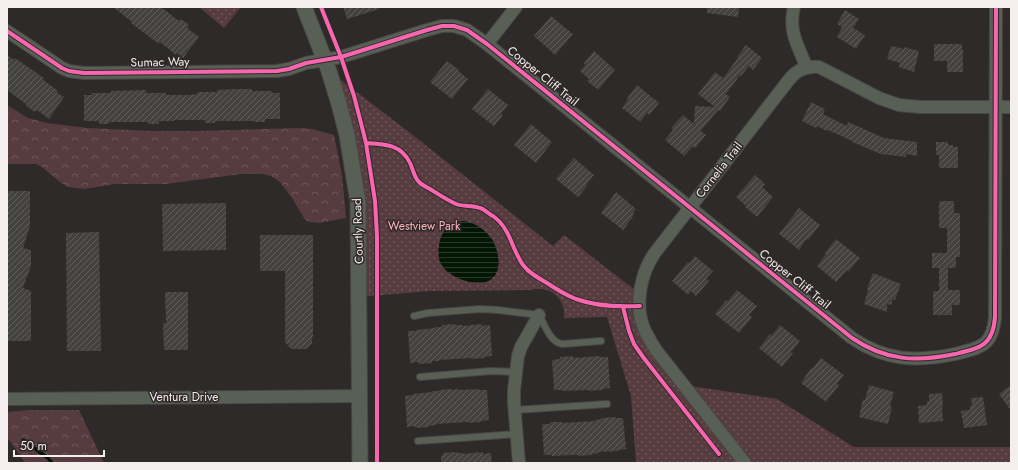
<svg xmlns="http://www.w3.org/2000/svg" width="1018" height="470" font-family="Jost,sans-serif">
<defs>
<pattern id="forest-crowns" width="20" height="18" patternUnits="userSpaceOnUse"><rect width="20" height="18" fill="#563b3f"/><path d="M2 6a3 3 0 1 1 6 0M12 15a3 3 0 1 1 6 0" fill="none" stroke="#6f585b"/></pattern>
<pattern id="park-dots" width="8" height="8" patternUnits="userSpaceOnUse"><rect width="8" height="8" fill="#563b3f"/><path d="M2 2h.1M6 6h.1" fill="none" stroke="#6f585b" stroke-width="1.8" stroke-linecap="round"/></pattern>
<pattern id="water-rules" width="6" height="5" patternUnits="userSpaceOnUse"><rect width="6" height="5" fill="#041704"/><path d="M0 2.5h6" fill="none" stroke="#293929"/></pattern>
<pattern id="building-hatch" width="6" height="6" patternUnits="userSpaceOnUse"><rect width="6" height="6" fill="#444141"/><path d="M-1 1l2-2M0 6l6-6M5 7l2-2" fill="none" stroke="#605d5d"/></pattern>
</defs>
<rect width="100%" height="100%" fill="#2e2a2a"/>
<path fill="url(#forest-crowns)" d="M7,105L28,118L47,123L87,128L151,131H198L301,128L312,129L334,135L342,175L346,218L319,223L310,222L307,221L304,218L292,198L280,182L271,176L262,174H241L166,184H115L85,189L68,187L61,183L42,167L36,164H7Z
M29,410H79L104,463H25L13,445L7,438V412Z"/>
<path fill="url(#park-dots)" d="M199,7H241L224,28Z
M329,71L409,132L553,246L564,235L640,294L642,324L684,385L777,399L854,447H1011V463H636L631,396L607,317L564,318C566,298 550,285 530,290L429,291L360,297L359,234Z"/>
<path fill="url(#water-rules)" d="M464,221C476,223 487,231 493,241C501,256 503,281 481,283C469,284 447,276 441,264C438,259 438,252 439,246C441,231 448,222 464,221Z"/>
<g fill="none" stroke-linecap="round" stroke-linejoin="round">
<path stroke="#041704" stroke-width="3.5" d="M23,440L48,458L52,463"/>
</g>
<path fill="url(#building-hatch)" d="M113,7H161L179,21L181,19L189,25L187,28L199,37L183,58L177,53L176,55L160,42L159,44L131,23L132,22Z
M343,7H378L379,9L347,19Z
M707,7H739L738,17L707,13Z
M845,10L859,19L853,28L865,35L856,49L837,37L842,27L837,24Z
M551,16L573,34L555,55L534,36Z
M934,44H962V50H963V72H947V61H934Z
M746,45L762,58L753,70L749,66L741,76L740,75L726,94L730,97L720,111L718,110L701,131L706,135L696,147L694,148L693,146L684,156L665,140L673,130L671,128L683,115L694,124L695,106L715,107L698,94L715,72L723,78L738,58L737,57Z
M891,46L904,49V47L919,51L914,72L899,67L900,63L887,59Z
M594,51L615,70L598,90L587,81L589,79L580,71L585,65L584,63Z
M7,55L14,60L15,58L44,78L42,79L58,91L57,93L64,97L49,119L37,110L35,112L26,106L27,105L7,90Z
M447,61L459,70L458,71L468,79L452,99L430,82Z
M637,85L659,103L649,115L647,113L640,122L622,108L628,99L627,98Z
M237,89H252V91H272V93H280V119H265V122H254V121H215V123H205V120H174V121H159V124H148V122H109V124H99V121H84V95H92V93H111V91L146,90V93H166V95H190L197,94V92H217V90Z
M488,89L508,105L501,114L503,115L494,126L472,109Z
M811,102L825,109L823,114L847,126L848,122L884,138L917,142V156L906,154V157L881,154L852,142V141L828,130L827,131L817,126L816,128L802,121Z
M531,124L552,142L536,163L514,145Z
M936,142H948V145H953V147H958V168H939V155H936Z
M574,158L594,175L586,185L587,186L578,197L556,179Z
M755,175L765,184L762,187L773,197L757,217L745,207L746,206L736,197Z
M7,191H30V226L23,248L31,250V266L23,288L31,291V341H7Z
M616,192L636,209L633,213L634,214L632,217H633L623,230L601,213Z
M939,201H954V213H960V257H956V268H948V290H960V305H952V315H933V291H939V268H932V253H947V228H939Z
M226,203V250L163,251L162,204Z
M799,208L820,225L808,240V239L805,241L799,250L779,234Z
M99,232L101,351H67L66,233Z
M260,235H313V337H312V343L306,349H291L285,342V271H260Z
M836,239L860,258L848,272L847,270L836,282L817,266L826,254L825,253Z
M695,256L713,271L706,279L709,281L696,296L691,291L688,295L672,281L688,262L690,263Z
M873,273L901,284L895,300L893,299L891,305L887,304V312L864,304L868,290L867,289Z
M737,290L757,306L749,315L752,317L739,333L715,314L726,300L728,301Z
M165,292H188V350H164L163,323H166Z
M455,324V325H462V326L482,324V326L490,325L492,356L484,357V358L472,359L471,358L439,360V361H432V363L418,364V362L410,363L408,331H416V330L435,328V327H442V325Z
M780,325L800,341L791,352L793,353L782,367L759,348L770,334L771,336Z
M573,356V358L600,356V357H608L610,388L602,389V390L589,391V390L562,391V390H554L552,360L560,359V357Z
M821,358L844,375L837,384L839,385L826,402L801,383L811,368L812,369Z
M869,385L894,392L890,406L892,407L888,424L859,417L863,399L865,400Z
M1011,385V411L999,394Z
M452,389V390L459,389V390L479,389V390H487L489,420L481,421V422L469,423L468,422L436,424V425L428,426L429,427L415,428V426L407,427L405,396L413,395V394L432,392V391H439V390Z
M942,393L943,406L942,407L943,421L919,423L918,406L927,405V401H929V394Z
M983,397L987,425L964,428L961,411L970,410V406L972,405L971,398Z
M615,417L616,418H623L626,449L618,450V451L598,452L599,453L592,454V455L578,456V455H571L552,456V455H544L542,424H550V422H562V423L595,421V420L602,419V418Z
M457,452V453H463V454L483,452V454L491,453L492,463H441V456L443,455V453Z"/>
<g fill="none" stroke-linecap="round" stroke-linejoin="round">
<defs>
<path id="service" d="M414,316L428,313L480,309L498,310L539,315C545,325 550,342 562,344L601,341
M420,377L491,371L516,372
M515,410L607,404
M418,441L517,434"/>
<path id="minor" d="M794,7C788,31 798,46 807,68
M7,31L62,68L69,71L84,73L277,71L289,69L306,63L341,57L427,30L442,26H454L467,30L487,44L852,338C886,361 916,362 955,354C980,348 993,346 995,317L996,7
M487,44L516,7
M7,399L360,396
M519,463L514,403V390L518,356L521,347L539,315
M745,463L656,350C651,342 646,334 643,326C635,303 641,273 654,254L788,81C796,70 806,66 819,67L879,98L899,105L920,107H1011"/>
<path id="tertiary" d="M304,7L329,71L339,104L347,135L358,202L360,463"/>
</defs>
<use href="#service" stroke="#494646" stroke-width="8"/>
<use href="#minor" stroke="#494646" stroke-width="14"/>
<use href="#tertiary" stroke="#494646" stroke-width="17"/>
<use href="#service" stroke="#586056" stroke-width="6"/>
<use href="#minor" stroke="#586056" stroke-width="12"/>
<use href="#tertiary" stroke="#586056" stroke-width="15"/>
<defs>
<path id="cycleway" d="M321,7L341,57L354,96L361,123L366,143L375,201L377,236V463
M7,31L62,68L69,71L84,73L277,71L289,69L306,63L341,57L427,30L442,26H454L467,30L487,44L852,338C886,361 916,362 955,354C980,348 993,346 995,317L996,7
M366,143C384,144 401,144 410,163C413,169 414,177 419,182C422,185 426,187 430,189C438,194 447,200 456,204C464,207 472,205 480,208C484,209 489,214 493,216C511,229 511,248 523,265C529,273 538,278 547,283C556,289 566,295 576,299C595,306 620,307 640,306
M623,307L629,331L634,344L643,357L719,454"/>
</defs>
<use href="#cycleway" stroke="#302829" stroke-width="6"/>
<use href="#cycleway" stroke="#f766af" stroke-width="4"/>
</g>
<g text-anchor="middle" stroke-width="3" stroke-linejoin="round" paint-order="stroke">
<g font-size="12" fill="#f4eeef" stroke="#302829">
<text transform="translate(160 62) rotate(-1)" y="4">Sumac Way</text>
<text transform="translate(543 76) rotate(39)" y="4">Copper Cliff Trail</text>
<text transform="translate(719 170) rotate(-52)" y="4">Cornelia Trail</text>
<text transform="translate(358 231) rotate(-92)" y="4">Courtly Road</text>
<text transform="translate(795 279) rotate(39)" y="4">Copper Cliff Trail</text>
<text x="184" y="401">Ventura Drive</text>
</g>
<g font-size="12" fill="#fdb1ba" stroke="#302829">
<text x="424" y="230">Westview Park</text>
</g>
</g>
<rect width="1018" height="470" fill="none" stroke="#f4eeef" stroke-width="16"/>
<path d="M14 450v6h90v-6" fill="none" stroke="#f4eeef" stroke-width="2"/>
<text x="20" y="450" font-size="12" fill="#f4eeef" stroke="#302829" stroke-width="3" paint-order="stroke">50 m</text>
</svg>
